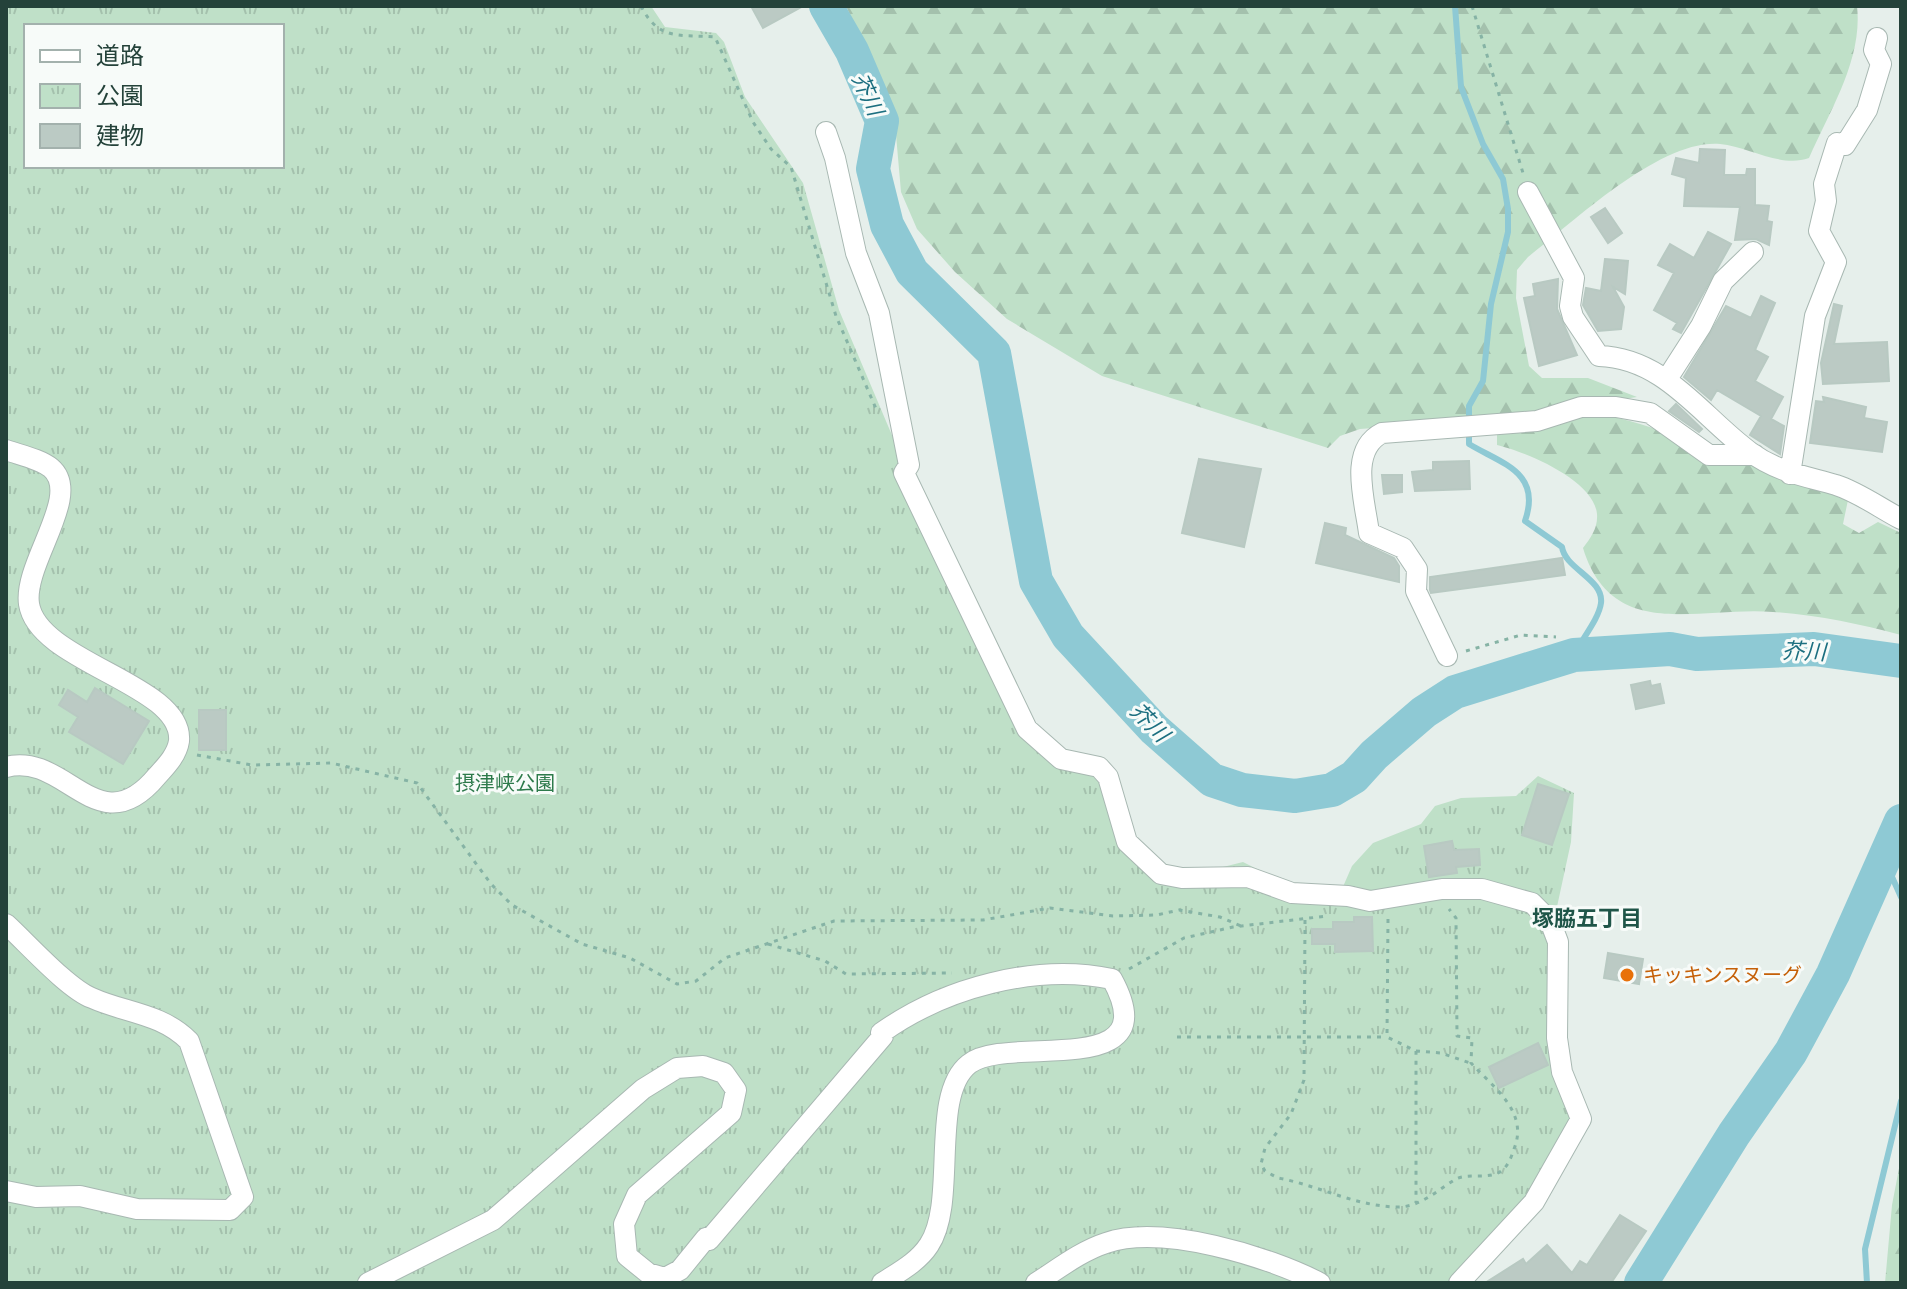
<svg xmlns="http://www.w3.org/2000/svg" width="1907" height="1289" font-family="'PT Sans','Noto Sans JP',sans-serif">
<defs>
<pattern id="forest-firs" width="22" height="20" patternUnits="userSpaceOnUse" patternTransform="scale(2)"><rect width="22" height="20" fill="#bfe0c8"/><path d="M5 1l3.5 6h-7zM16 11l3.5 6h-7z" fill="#a4c1ad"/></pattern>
<pattern id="park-tufts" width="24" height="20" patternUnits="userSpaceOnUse" patternTransform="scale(2)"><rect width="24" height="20" fill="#bfe0c8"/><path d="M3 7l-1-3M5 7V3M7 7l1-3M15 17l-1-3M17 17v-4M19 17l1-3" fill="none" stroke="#a4c1ad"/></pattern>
</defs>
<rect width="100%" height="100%" fill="#e6efeb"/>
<path fill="url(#forest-firs)" d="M846,6H1857C1863,59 1830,110 1809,158C1781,168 1749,147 1720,144C1660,139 1575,221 1528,257L1517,270L1516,298L1529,366L1542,378H1588L1637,397L1493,419L1360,429L1340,436L1328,448L1102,376L1007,319L955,272L917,229L901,192L894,112Z
M1591,414C1646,419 1691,445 1743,463C1779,474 1814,484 1848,500L1843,524L1859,533L1878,522L1901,533V635C1859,624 1817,615 1773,612C1699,606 1612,643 1583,548C1591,537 1598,528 1597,514C1594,480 1526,452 1497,445V434L1569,422Z
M1901,1158V1283H1885L1892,1205Z"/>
<path fill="url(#park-tufts)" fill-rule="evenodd" d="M6,6H651L665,27L716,33L724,42L745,97L803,183L839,310L894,440L1022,710L1055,750L1095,758L1127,826L1157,867L1211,870L1243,862L1287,884L1342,889L1352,866L1373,843L1421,824L1435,806L1461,798L1516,796L1538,776L1574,793L1571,842L1555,916L1565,1060L1590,1120L1471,1283H6ZM26,26H282V166H26Z"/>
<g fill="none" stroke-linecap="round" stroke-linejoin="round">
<path stroke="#8ec9d4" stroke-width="6" d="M1455,6L1461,87L1483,144L1503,179L1508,209V232L1491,304L1483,381L1469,406V444C1502,464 1542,472 1525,521L1562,547C1565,569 1604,579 1601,603C1599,619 1581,640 1574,655
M1884,859L1901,897
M1867,1283L1865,1249L1901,1101"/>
<path stroke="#8ec9d4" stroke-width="34" d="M826,6L852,51L882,121L873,169L887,225L912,272L994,353L1036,581L1068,636L1154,729L1212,780L1242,790L1295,796L1332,790L1354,777L1374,755L1424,712L1455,692L1574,655L1670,649L1697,654L1814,649L1901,661
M1641,1283L1734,1134L1791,1052L1833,974L1901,821"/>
</g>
<path fill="#bbcac4" stroke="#b8c9c2" stroke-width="2" d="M751,6H803L763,28Z
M1700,149L1725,150L1724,175H1746L1747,169H1755V205L1769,206L1767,221L1772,222L1769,245L1756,239L1735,240L1740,207L1684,206L1686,178L1672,174L1676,158L1699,163Z
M1605,208L1622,233L1608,243L1591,217Z
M1708,232L1731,244L1681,333L1673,329L1677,323L1654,310L1674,273L1658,265L1670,244L1694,258Z
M1605,259L1628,261L1625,294L1613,287L1624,307L1621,329L1598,331L1583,305L1586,288L1601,291Z
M1558,279L1557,309L1577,355L1539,366L1524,298L1535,296L1533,284Z
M1761,296L1775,303L1755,350L1768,357L1755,381L1783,397L1771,419L1784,426L1780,454L1750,435L1761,416L1717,390L1711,400L1684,377L1726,306L1751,318Z
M1834,304L1842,306L1834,344L1887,342L1889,381L1823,384L1821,363Z
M1823,397L1866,407L1864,418L1887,422L1882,452L1810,443L1816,401L1824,402Z
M1676,404L1702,429L1699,432L1669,411Z
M1199,459L1261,469L1244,547L1182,533Z
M1469,461L1470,489L1415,491L1412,472L1433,470V462Z
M1382,475H1402V492L1384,494Z
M1325,523L1346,528L1345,535L1394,558L1399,566V582L1316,563Z
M1562,558L1565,575L1431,593L1430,590V577Z
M1650,681L1651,686L1660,684L1664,703L1636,709L1631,685Z
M95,688L149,721L123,764L69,732L78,717L59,705L68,690L87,702Z
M199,710H226V750H199Z
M1538,784L1569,794L1552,845L1522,835Z
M1452,841L1454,850L1479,849L1480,865L1456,867L1457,873L1429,877L1424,846Z
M1354,917H1372L1373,951L1335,952V944H1312V929H1333V922H1354Z
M1608,953L1643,959L1639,984L1604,978Z
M1538,1043L1548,1065L1499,1088L1489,1067Z
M1620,1215L1646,1231L1611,1283H1485L1523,1259L1526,1264L1547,1245L1572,1273L1580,1261L1587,1265Z"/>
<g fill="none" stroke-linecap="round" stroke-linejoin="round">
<defs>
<path id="minor" d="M826,132L835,158L856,253L879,313L909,465L904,473L1027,729L1061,759L1099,767L1108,777L1127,842L1161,874L1182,878L1248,877L1292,893L1348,896L1370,901L1442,889H1482L1532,903L1550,921L1558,942L1557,1038L1562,1072L1581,1119L1534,1202L1459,1283
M1528,192L1574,278L1570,306L1573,317L1599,356C1665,358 1701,416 1750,452C1777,472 1805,476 1836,485C1858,492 1880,508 1901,519
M1667,379L1701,326L1723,281L1753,252
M6,450C20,455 40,459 51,468C83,495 23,563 29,604C38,663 184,684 179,741C177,755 166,766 157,776C98,847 66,751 6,767
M1790,474L1815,316L1836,262L1819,231L1826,201L1824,184L1837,143L1845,145L1867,110L1881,64L1874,50L1877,38
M1447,656L1416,591L1417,569L1403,548L1369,533C1365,501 1348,450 1382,433L1537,421L1581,407H1616L1650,413L1709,455H1755
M6,924C27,943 68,989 92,998C125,1013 161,1013 189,1041L243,1197L230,1210L137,1209L80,1196L36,1197L6,1191
M368,1283L493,1220L643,1089L677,1068L703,1066L724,1073L736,1090L731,1113L637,1195L624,1224L627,1256L648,1273L665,1278L680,1270L706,1238L709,1240L883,1036L881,1033C944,988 1035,963 1112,979C1169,1083 1008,1033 969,1064C929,1095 958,1202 929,1245C918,1262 899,1272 882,1283
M1036,1283C1058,1269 1081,1251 1106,1243C1162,1224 1268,1256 1320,1283"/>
</defs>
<use href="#minor" stroke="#a8b8b2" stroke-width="22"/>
<path stroke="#86b3a5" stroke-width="3" stroke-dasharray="4 6" stroke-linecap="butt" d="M641,6C659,42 681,34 715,37L753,122L771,149L791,167L836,316L877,411
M1472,6L1523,173
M1466,651L1521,635L1556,637
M197,755L252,765L331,763L417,783L491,884L512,905L582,944L630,958L677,984L696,981L725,958L834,921L983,920L1050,908L1113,916L1157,915L1179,910L1220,917L1241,926
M1388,919L1387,1037L1416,1051V1203
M1305,920L1304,1080L1291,1114L1265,1148L1261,1164L1265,1171L1278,1178C1317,1185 1355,1206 1396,1207C1420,1208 1437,1190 1456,1179C1468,1173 1485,1179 1498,1173C1507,1169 1511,1158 1514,1149C1529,1112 1494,1088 1471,1063L1472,1038L1457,1036L1456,918L1449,909
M768,944L825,961L846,974L952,973
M1129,969L1184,938L1233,927L1327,916
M1177,1037H1387
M1416,1051L1441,1053L1470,1063"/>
<use href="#minor" stroke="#fff" stroke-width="20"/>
</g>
<circle fill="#e8710a" stroke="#f7fbf9" stroke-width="3" cx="1627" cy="975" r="8"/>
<g text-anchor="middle" stroke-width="6" stroke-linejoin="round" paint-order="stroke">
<g font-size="20" fill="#2d7a4b" stroke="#f7fbf9">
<text x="505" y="790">摂津峡公園</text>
</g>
<g font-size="20" fill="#c56008" stroke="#f7fbf9" text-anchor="start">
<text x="1643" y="982">キッキンスヌーグ</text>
</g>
<g font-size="22" font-style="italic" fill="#1c6f80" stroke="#f7fbf9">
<text transform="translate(868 94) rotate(65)" y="8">芥川</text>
<text transform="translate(1804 651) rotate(2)" y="8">芥川</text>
<text transform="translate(1150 722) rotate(45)" y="8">芥川</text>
</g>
<g font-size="22" font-weight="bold" fill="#1f5548" stroke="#f7fbf9">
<text x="1587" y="926">塚脇五丁目</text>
</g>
</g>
<rect width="1907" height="1289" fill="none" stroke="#24423a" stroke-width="16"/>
<rect x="24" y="24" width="260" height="144" fill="#f7fbf9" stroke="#a3b1ad" stroke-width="2"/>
<rect x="40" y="50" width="40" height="12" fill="#ffffff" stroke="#a3b1ad" stroke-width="2"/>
<text x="96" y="64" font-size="24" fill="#24423a">道路</text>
<rect x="40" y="84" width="40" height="24" fill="url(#park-tufts)" stroke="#a3b1ad" stroke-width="2"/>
<text x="96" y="104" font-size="24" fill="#24423a">公園</text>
<rect x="40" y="124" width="40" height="24" fill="#bbcac4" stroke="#a3b1ad" stroke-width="2"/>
<text x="96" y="144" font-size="24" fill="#24423a">建物</text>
</svg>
